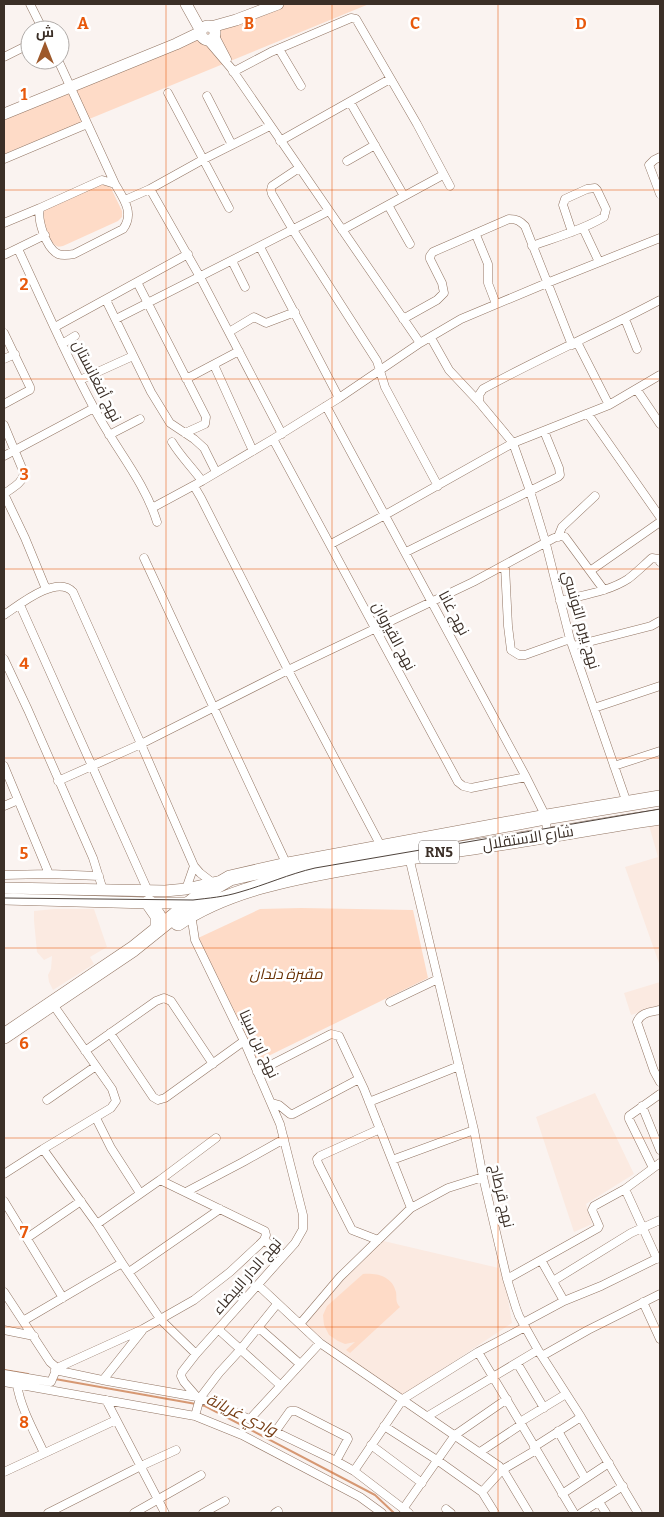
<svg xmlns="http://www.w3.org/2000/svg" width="664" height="1517" font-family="Bitter,Cairo,serif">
<rect width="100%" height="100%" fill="#faf3f0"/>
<path fill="#fbeae1" d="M660,820V966L625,867L658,857L648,822Z
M54,909H94L107,947L90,957L94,964L53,990L49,982L48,975L51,969L52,956L44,960L37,952L34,921V911Z
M660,982V1006L631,1015L624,993Z
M595,1093L634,1174L586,1204L592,1224L574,1232L536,1117Z
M375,1239L503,1269L512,1323L399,1398L304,1324Z"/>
<path fill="#fedbc7" d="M281,4H369L4,154V116Z
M99,183L109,184L122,211V217L118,221L63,246C58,247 58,247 55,245C49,241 41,218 42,211Z
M301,908L413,910L428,978L256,1062L196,939L260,909Z
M363,1274C377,1273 392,1276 396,1292C397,1298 395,1302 400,1307L350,1353L346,1350L355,1342L345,1344L338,1341L329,1335L324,1325L323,1315L327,1306Z"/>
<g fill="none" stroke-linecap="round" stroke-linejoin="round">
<path stroke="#d69873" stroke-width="2" d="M4,1370L28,1374
M55,1379L196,1404
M200,1405L205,1406L375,1495L394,1513"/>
<defs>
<path id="street" d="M30,4L43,30
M215,36L227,59
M208,41L231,68L420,343
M279,49L301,86
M4,57L30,44
M58,60L115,184
M233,72L271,52L351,18L356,19L417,124L450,186
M168,93L229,208
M207,96L232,145
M350,102L404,196
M280,141L390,79
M660,157L654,160L649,165L660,194
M4,159L87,124
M347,161L375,145
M299,168L272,186L271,190L272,194L293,230L377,361L385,387L438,486
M102,180L115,184C123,198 135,213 123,229L74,254C69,255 63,256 58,254C46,248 37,220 40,208Z
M150,189L200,277L282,434
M125,200L150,189L204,159L270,126
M388,205L410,244
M4,223L40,208
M583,228L599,262
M342,230L443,175
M476,235L488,264V283L496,304
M532,246C557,237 582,230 604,217L606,209L597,190L595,188L587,189L565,199L563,205L572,232
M260,247L339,398
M18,249C43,302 66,356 94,408C114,447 144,480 157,522
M4,255L45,235
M232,261L245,287
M137,282L206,417L205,424L185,433
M106,300L151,392L170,423L194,439L204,448L216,472
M116,319L329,211
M403,319L437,300L444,293L442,283L430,259V256L433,252L509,219C517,219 520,221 525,226L572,345
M625,319L637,349
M55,327L188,254
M229,332L254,317L266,323L295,312
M4,333L30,387V390L26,392L4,404
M431,338L449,370L479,402L513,443L530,491L546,544L570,639L627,803
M577,342L609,405
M62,344L75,336
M4,359L15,354
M214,365L253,451
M186,379L239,351
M80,380L133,356
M637,390L660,424
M479,402V395L483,389C541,357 602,331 660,300
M326,406L526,777L546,817L547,836
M588,414L660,517
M4,425L24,473C23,483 12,488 4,494
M109,435L140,419
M273,439L458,782L463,786L471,788L526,777
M172,442C181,457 192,467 202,481
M4,456L94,408
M194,486L201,498L288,670L383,850
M4,494L25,538L46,589
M152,508L202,481L273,439L339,398L420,343L461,319L547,283L660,238
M558,537L562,527L595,496
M331,544L385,515L513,443L609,405L660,375
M406,552L558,477L560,475L559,468L544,431
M144,558L287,865
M505,566L508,626L511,650L519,655H525L570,639
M590,571L660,522
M560,601C582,595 608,592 628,579C636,573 644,565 652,558L658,559L660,562
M20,605L148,891
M4,615C19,605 57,574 73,592L141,744L194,866L200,873L213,883
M573,646L651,626L660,621
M4,659L28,710L93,858L103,890
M594,708L660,686
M4,766L49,874
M614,766L660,751
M58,781L141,744L288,670L473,582L554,538L561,536L565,537L604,590
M4,806L18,800
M409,857L474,1130L483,1177L507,1279L516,1308L519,1316L538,1350L581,1417L638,1513
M4,875L49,874L99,876
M186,889L194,866
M191,914L195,940L244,1041L280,1124L303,1215V1229L295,1243L196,1354L182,1372L181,1376L184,1382L197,1397L226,1408L336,1461L354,1471L403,1399L478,1352L525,1327
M390,1002L438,979
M52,1003L112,1089L116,1101L111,1108L43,1149L97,1224L122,1263L161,1320L196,1354
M660,1010C651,1012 641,1012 637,1022L654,1071L660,1082
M110,1033L153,1097L158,1100L165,1098L244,1041
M85,1051L156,1001L164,998L171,1001L213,1064
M257,1072L331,1034L339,1036L364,1089L411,1208
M47,1100L96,1066
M369,1102L459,1066
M272,1103L279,1105L290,1114H293L359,1079
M642,1106L660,1150
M96,1118L111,1148L140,1193
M392,1160L474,1130
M653,1168L629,1119V1116L660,1094
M4,1174L43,1149
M160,1180L216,1138
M625,1189L657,1259
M186,1192L243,1162L284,1139
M4,1201L63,1298
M27,1238L81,1201
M264,1240L283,1255
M378,1240L352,1230L318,1163L317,1159L320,1156L380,1129
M129,1272L220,1209
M507,1279L541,1260
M553,1281L631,1233L660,1220
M258,1285L320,1343
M4,1292L50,1362L57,1368L143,1329L194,1300L230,1272L259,1245L264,1240L266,1235L265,1231L160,1180L97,1224
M564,1301L541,1260L598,1228L599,1226L592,1210L594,1206L625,1189L660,1163
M643,1302L660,1339
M23,1321L122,1263
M523,1323L564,1301L601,1286L660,1257
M300,1324L340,1277L411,1208L448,1188L483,1177
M258,1327L300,1364
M4,1330L34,1336
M219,1330L280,1385
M478,1352L520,1422L574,1513
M542,1356L588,1330L660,1294
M517,1363L544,1408
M55,1370L107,1381L197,1397
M4,1374L51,1382L57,1368
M103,1380L142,1331
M4,1382L195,1416L242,1435L360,1497L382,1513
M17,1385C21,1409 34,1431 44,1453
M106,1400L165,1513
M195,1416L200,1398L219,1373L240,1350L277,1304
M428,1416L538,1350
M250,1419L320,1343L499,1466L505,1473L529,1513
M520,1422L566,1394
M384,1426L437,1460L482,1492L495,1513
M558,1431L585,1478
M275,1432L290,1411H296L347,1437L348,1439L336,1461
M371,1445L422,1483
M534,1447L581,1417
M480,1452L522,1424
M354,1471L409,1513
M4,1472L116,1420
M482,1492L502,1470L536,1450
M562,1494L609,1463
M599,1502L606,1513
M403,1509L455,1435L507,1399
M446,1509L451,1513
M48,1513L141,1466L176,1450
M134,1513L201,1475
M203,1513L225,1501
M275,1513L278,1511
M581,1513L623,1486"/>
<path id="secondary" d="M186,4L201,31
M201 33a7 7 0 1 1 14 0a7 7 0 1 1-14 0Z
M211,27L236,20L278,4
M4,114L176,44L201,32
M4,888L165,891L186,889L217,882
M4,899L149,903H192"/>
<path id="highway" d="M149,903L158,916V929
M178,923C226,890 293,877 350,867C391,860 432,853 473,847C536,838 598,826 660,817
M4,1036L133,949L199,896L230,878L287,865L546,817L660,798"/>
</defs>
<use href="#street" stroke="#927563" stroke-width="9"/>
<use href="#secondary" stroke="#927563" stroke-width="12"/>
<use href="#highway" stroke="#927563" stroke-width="16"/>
<use href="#street" stroke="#fff" stroke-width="8"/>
<use href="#secondary" stroke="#fff" stroke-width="11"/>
<use href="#highway" stroke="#fff" stroke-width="15"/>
<path stroke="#4f443d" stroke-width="1" d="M4,898L193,900C209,898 224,897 240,892C265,885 289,874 315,868L660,809"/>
</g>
<path fill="none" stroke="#e8590c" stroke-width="1" stroke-opacity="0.55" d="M166,4V1513M332,4V1513M498,4V1513M4,190H660M4,379H660M4,569H660M4,758H660M4,948H660M4,1138H660M4,1327H660"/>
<g text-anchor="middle" stroke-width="5" stroke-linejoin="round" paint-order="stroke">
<rect fill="#fff" stroke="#766d68" stroke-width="1" x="419" y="840.5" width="40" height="23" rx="4"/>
<g font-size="14" font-weight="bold" fill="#3b2f27">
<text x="439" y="857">RN5</text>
</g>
<g font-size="15" fill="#3b2f27" stroke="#fff">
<text transform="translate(97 381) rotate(63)" y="5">نهج أفغانستان</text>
<text transform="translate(454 613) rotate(62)" y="5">نهج غانا</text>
<text transform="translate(581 620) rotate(74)" y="5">نهج بيرم التونسي</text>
<text transform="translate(394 636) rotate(62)" y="5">نهج القيروان</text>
<text transform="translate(528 838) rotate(-9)" y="5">شارع الاستقلال</text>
<text transform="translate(259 1044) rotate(65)" y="5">نهج ابن سينا</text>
<text transform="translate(502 1196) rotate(77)" y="5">نهج قرطاج</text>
<text transform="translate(247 1276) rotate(-49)" y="5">نهج الدار البيضاء</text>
</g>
<g font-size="15" font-style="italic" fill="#693104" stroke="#fff">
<text x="286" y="979">مقبرة دندان</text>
</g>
<g font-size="16" font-style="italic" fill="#763d14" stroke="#fff">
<text transform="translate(242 1414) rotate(26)" y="6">وادي غريانة</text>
</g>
</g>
<g font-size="16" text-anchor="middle" font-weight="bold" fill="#e8590c" stroke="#fff" stroke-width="5" stroke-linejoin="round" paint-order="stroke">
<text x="83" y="29">A</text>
<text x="249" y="29">B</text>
<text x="415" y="29">C</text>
<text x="581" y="29">D</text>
<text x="24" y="100">1</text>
<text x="24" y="290">2</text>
<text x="24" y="480">3</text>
<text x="24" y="669">4</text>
<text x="24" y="859">5</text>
<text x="24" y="1049">6</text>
<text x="24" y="1238">7</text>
<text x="24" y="1428">8</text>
</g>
<rect width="664" height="1517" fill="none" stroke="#3b2f27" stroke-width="10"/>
<g transform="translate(45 45)"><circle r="24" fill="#ffffff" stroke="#b1aca9"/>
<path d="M0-4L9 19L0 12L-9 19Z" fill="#9e592b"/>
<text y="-8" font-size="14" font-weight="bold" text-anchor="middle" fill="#3b2f27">ش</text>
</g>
</svg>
